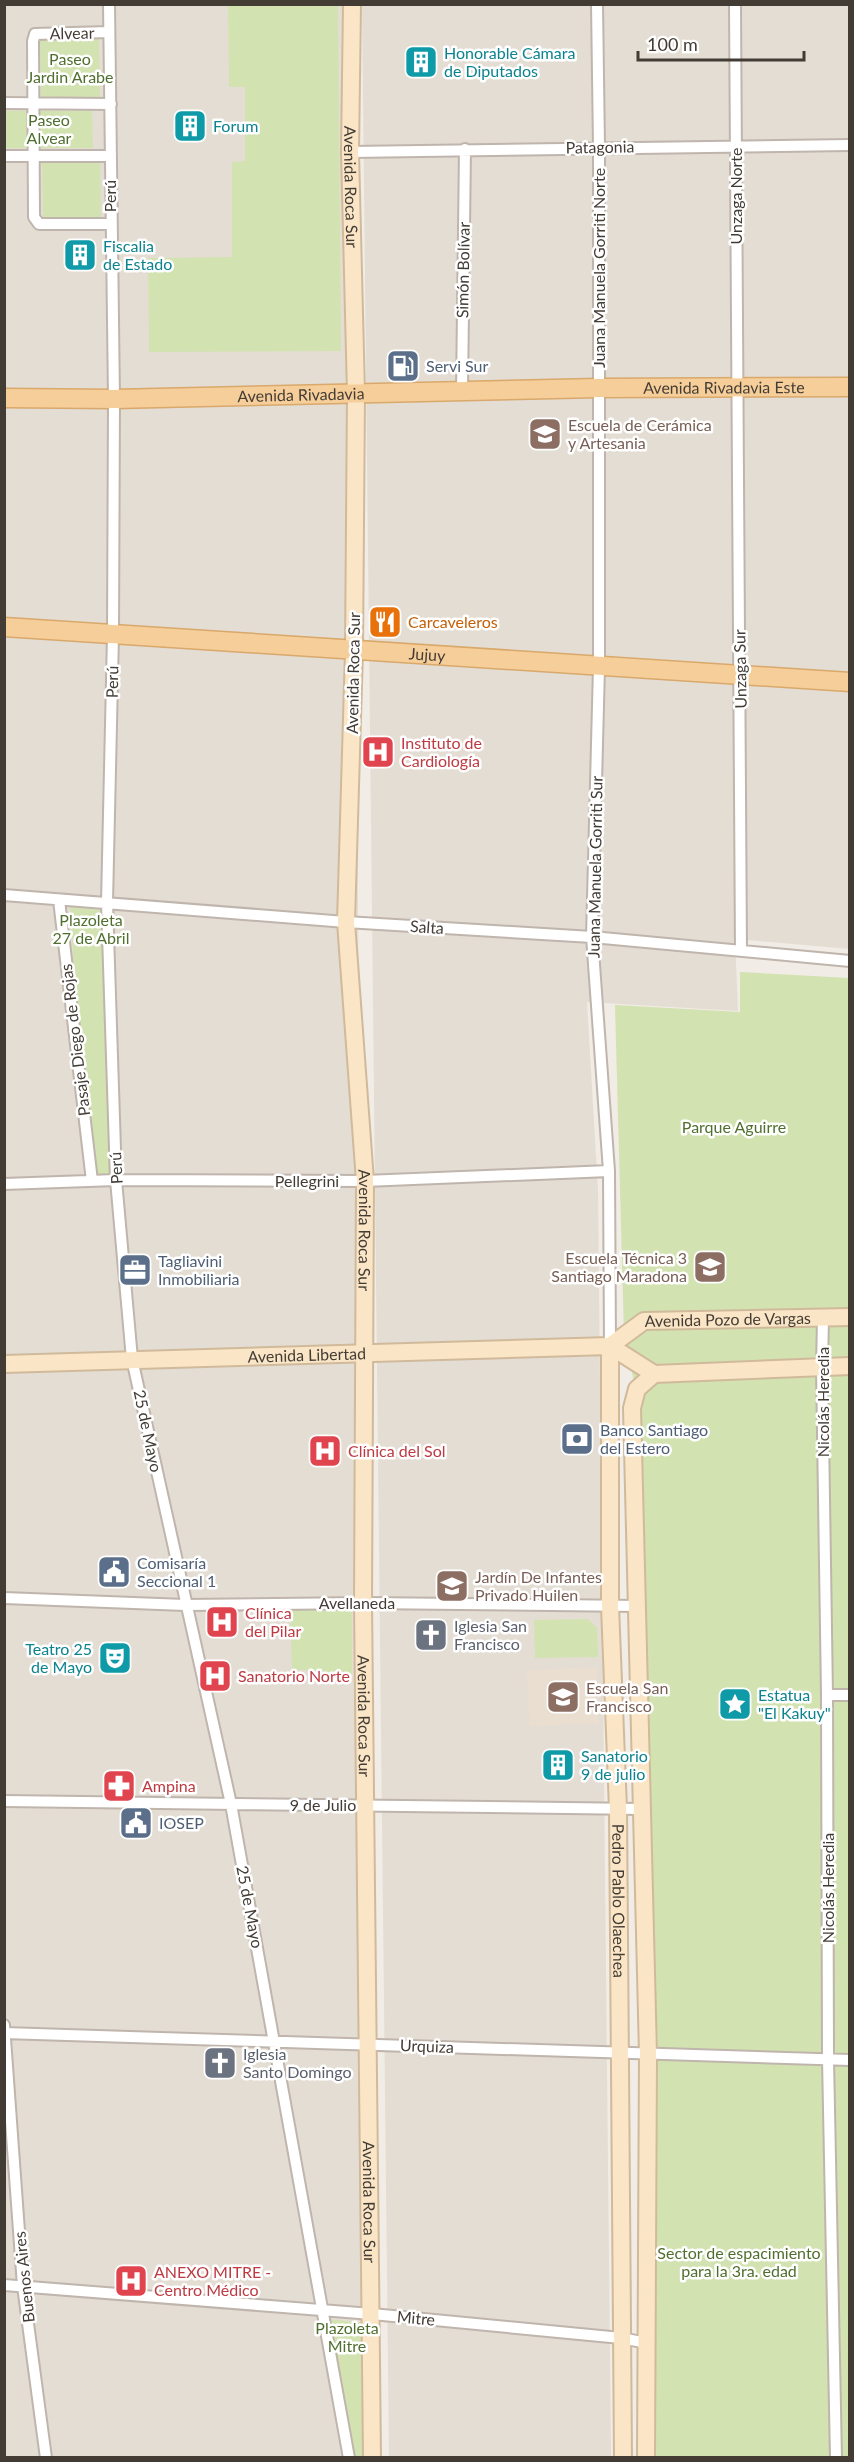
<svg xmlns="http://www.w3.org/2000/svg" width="854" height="2462" font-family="Lato,sans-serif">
<rect width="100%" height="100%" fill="#f1ece5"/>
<path fill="#e4ddd4" d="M5,5H349L356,394L364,2457H5Z
M362,5H849V949L735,939L738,1011L587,1002L598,1190L611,2457H389Z"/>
<path fill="#e9ded0" d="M597,1667L599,1724L529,1726L527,1670Z"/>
<path fill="#d3e2b1" d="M228,5H338L341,351L149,352L148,258L232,257V162L245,161V87H229Z
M40,39H99L100,97H41Z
M4,111H92L93,148H5Z
M100,162L101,217L43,218L42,163Z
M70,907L111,911L113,1179L88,1178Z
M740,972L849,978V2457H655L654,2059H658L634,1382L624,1336L615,1005L740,1012Z
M290,1610L352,1611V1674L292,1669Z
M588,1619L597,1628L598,1657L535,1658L534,1620Z
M327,2319L364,2323L365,2457H354Z"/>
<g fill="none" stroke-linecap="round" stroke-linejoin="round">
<defs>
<path id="street" d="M109,4L114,399L113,635L107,903L116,1180L132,1359L231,1804L349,2458
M597,4L599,147V667L592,937L609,1171L610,1346
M735,4L741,951
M109,32L35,34L33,41L34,217L39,224H110
M4,103L111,104
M350,152L850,145
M4,156H110
M462,391L465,149
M4,895L346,922L592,937L850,961
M59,900L92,1181
M4,1184L116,1180L365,1181L609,1171
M823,1318L822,1367L827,1695L828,2059L836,2458
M4,1598L185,1605L363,1603L638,1606
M827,1695H850
M4,1801L642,1809
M4,2025L23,2286L46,2458
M4,2033L850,2060
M4,2285L372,2314L621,2338L647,2343"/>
<g id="secondary">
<path id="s1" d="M352,4L350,152L356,394L354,651L346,922L365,1181L363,1603L372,2458"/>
<path id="s2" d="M610,1346V1606L618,1809L623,2458"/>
<path d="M610,1346L654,1374L850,1366"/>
<path id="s3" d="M610,1346L644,1321L850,1317"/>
<path id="s4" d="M4,1364L610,1346"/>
<path d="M646,2458L648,2054L632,1408L637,1389L654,1374"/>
</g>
<g id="primary">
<path id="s5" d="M4,398L114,399L598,388L850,387"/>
<path id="s6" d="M4,627L850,682"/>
</g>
</defs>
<use href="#street" stroke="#bfb5ac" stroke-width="14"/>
<use href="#secondary" stroke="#d0ba9b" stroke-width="20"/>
<use href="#primary" stroke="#d9a86b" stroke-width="21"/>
<use href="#street" stroke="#fff" stroke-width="10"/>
<use href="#secondary" stroke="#fae6c6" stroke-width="16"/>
<use href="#primary" stroke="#f6ce9a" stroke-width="18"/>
</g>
<defs>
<symbol id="building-square" viewBox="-11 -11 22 22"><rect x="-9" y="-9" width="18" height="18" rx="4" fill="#0f9aa8" stroke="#fff"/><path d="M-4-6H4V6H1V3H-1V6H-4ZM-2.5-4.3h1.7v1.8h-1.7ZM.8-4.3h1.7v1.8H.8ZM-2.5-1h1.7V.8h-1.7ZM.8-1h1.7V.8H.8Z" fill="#fff"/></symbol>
<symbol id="fuel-square" viewBox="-11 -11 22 22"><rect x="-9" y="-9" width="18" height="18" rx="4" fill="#5c6f8a" stroke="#fff"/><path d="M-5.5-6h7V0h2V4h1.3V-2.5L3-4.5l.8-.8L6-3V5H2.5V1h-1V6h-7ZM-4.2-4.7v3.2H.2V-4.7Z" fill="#fff"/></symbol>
<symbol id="school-square" viewBox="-11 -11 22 22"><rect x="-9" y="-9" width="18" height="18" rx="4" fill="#8d6e63" stroke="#fff"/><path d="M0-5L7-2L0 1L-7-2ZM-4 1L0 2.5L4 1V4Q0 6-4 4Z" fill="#fff"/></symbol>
<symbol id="restaurant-square" viewBox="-11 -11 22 22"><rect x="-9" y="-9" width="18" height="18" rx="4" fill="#e8710a" stroke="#fff"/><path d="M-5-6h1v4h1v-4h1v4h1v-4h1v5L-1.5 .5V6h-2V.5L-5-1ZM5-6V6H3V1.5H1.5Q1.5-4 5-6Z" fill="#fff"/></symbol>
<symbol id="hospital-square" viewBox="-11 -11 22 22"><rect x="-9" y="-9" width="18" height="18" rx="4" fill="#e0444e" stroke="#fff"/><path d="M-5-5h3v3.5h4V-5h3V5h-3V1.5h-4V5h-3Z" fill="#fff"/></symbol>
<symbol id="office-square" viewBox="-11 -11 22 22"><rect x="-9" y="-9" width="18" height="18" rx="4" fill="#5c6f8a" stroke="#fff"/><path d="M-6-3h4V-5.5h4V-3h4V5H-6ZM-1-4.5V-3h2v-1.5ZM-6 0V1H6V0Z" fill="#fff"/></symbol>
<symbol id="bank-square" viewBox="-11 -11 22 22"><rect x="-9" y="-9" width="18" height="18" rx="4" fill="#5c6f8a" stroke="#fff"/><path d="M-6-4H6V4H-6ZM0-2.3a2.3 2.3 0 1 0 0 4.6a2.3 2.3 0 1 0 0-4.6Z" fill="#fff"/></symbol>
<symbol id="civic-square" viewBox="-11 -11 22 22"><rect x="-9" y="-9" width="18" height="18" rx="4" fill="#5c6f8a" stroke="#fff"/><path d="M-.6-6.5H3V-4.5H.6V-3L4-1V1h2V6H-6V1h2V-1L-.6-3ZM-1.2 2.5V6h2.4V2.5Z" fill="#fff"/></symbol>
<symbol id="church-square" viewBox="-11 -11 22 22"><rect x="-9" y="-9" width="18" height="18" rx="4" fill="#6b7280" stroke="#fff"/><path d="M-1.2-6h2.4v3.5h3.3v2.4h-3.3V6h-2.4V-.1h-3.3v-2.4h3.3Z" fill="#fff"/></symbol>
<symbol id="theatre-square" viewBox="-11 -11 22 22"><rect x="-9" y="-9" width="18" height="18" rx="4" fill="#0f9aa8" stroke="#fff"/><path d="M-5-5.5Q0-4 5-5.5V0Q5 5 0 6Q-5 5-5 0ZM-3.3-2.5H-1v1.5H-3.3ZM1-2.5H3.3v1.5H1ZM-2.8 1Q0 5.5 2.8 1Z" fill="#fff"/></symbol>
<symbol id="sight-square" viewBox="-11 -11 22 22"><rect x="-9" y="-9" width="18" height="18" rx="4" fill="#0f9aa8" stroke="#fff"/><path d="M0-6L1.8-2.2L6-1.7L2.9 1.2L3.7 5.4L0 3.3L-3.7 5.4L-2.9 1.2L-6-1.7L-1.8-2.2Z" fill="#fff"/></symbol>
<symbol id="pharmacy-square" viewBox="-11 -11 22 22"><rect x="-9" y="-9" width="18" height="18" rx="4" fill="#e0444e" stroke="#fff"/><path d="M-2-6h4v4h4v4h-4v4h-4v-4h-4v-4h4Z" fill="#fff"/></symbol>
</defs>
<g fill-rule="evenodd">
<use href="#building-square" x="402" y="43" width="38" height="38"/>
<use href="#building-square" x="171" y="107" width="38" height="38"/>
<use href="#building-square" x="61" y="236" width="38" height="38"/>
<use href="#fuel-square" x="384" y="347" width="38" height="38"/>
<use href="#school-square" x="526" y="415" width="38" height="38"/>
<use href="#restaurant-square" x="366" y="603" width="38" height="38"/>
<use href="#hospital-square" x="359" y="733" width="38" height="38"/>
<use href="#school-square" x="691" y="1248" width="38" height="38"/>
<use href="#office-square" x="116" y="1251" width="38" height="38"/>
<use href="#bank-square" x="558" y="1420" width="38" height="38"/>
<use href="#hospital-square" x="306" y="1432" width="38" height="38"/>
<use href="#civic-square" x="95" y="1553" width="38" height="38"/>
<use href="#school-square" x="433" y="1567" width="38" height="38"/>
<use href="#hospital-square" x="203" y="1603" width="38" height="38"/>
<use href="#church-square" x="412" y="1616" width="38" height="38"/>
<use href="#theatre-square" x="96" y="1639" width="38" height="38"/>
<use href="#hospital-square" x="196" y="1657" width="38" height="38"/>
<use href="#school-square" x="544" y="1678" width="38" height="38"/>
<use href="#sight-square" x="716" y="1685" width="38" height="38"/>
<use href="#building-square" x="539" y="1746" width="38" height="38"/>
<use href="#pharmacy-square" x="100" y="1767" width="38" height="38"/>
<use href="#civic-square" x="117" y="1804" width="38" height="38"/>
<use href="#church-square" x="201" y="2044" width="38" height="38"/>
<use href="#hospital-square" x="112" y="2262" width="38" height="38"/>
</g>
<g text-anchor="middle" stroke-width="5" stroke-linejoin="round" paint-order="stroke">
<g font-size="16" fill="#433c35" stroke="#fff">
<text transform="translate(72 33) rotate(-1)" y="6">Alvear</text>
<text transform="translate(600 147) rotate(-1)" y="6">Patagonia</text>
<text dy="6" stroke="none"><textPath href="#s1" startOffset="183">Avenida Roca Sur</textPath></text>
<text transform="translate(110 196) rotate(-90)" y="6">Perú</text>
<text transform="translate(736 196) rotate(-90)" y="6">Unzaga Norte</text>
<text transform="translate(599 268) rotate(-90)" y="6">Juana Manuela Gorriti Norte</text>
<text transform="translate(463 270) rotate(-89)" y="6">Simón Bolívar</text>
<text dy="6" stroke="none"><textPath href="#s5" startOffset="720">Avenida Rivadavia Este</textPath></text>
<text dy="6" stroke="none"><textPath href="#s5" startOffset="297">Avenida Rivadavia</textPath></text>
<text dy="6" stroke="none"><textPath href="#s6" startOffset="424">Jujuy</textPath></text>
<text transform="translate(740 669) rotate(-91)" y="6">Unzaga Sur</text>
<text transform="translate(353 673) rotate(-89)" y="6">Avenida Roca Sur</text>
<text transform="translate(112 682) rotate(-89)" y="6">Perú</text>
<text transform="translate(595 867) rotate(-89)" y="6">Juana Manuela Gorriti Sur</text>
<text transform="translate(427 927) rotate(4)" y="6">Salta</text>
<text transform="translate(75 1040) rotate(-97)" y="6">Pasaje Diego de Rojas</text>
<text transform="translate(116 1168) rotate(-93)" y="6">Perú</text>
<text x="307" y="1187">Pellegrini</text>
<text dy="6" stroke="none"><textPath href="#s1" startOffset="1227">Avenida Roca Sur</textPath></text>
<text dy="6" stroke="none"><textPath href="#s3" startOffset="126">Avenida Pozo de Vargas</textPath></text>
<text dy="6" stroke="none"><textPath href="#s4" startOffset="303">Avenida Libertad</textPath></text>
<text transform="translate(823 1402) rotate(-90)" y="6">Nicolás Heredia</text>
<text transform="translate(148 1431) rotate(78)" y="6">25 de Mayo</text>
<text x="357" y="1609">Avellaneda</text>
<text dy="6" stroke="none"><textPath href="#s1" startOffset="1713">Avenida Roca Sur</textPath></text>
<text x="323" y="1811">9 de Julio</text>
<text transform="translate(828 1888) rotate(-90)" y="6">Nicolás Heredia</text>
<text dy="6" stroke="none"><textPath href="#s2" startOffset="555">Pedro Pablo Olaechea</textPath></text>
<text transform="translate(250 1907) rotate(79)" y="6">25 de Mayo</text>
<text transform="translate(427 2046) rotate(2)" y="6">Urquiza</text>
<text dy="6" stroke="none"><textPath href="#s1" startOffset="2199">Avenida Roca Sur</textPath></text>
<text transform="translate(24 2277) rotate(-96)" y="6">Buenos Aires</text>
<text transform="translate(416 2318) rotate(5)" y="6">Mitre</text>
</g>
<g font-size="16" fill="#0d838f" stroke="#fff" text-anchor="start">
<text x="444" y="59">Honorable Cámara<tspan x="444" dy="18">de Diputados</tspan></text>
<text x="213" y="132">Forum</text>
<text x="103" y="252">Fiscalia<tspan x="103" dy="18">de Estado</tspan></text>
<text x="92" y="1655" text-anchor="end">Teatro 25<tspan x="92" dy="18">de Mayo</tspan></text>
<text x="758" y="1701">Estatua<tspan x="758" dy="18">"El Kakuy"</tspan></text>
<text x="581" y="1762">Sanatorio<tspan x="581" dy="18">9 de julio</tspan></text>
</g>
<g font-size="16" fill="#506f2e" stroke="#fff">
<text x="70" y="65">Paseo<tspan x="70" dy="18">Jardin Arabe</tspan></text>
<text x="49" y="126">Paseo<tspan x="49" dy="18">Alvear</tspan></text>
<text x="91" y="926">Plazoleta<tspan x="91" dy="18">27 de Abril</tspan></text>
<text x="734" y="1133">Parque Aguirre</text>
<text x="739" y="2259">Sector de espacimiento<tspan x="739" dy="18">para la 3ra. edad</tspan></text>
<text x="347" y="2334">Plazoleta<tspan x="347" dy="18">Mitre</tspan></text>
</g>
<g font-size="16" fill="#4e5e75" stroke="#fff" text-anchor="start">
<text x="426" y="372">Servi Sur</text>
<text x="158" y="1267">Tagliavini<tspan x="158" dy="18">Inmobiliaria</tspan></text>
<text x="600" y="1436">Banco Santiago<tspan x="600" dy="18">del Estero</tspan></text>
<text x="137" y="1569">Comisaría<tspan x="137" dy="18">Seccional 1</tspan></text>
<text x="159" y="1829">IOSEP</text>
</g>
<g font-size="16" fill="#785e54" stroke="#fff" text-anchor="start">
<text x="568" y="431">Escuela de Cerámica<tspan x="568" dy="18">y Artesania</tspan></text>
<text x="687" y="1264" text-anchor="end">Escuela Técnica 3<tspan x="687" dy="18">Santiago Maradona</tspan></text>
<text x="475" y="1583">Jardín De Infantes<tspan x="475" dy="18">Privado Huilen</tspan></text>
<text x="586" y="1694">Escuela San<tspan x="586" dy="18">Francisco</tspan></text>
</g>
<g font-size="16" fill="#c56008" stroke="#fff" text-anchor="start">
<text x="408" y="628">Carcaveleros</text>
</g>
<g font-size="16" fill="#be3a42" stroke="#fff" text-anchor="start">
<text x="401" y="749">Instituto de<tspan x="401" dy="18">Cardiología</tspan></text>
<text x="348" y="1457">Clínica del Sol</text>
<text x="245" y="1619">Clínica<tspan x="245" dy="18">del Pilar</tspan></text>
<text x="238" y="1682">Sanatorio Norte</text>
<text x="142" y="1792">Ampina</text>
<text x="154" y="2278">ANEXO MITRE -<tspan x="154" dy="18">Centro Médico</tspan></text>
</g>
<g font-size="16" fill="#5b616d" stroke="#fff" text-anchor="start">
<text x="454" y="1632">Iglesia San<tspan x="454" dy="18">Francisco</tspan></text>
<text x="243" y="2060">Iglesia<tspan x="243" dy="18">Santo Domingo</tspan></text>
</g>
</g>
<rect width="854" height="2462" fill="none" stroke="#433c35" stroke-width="12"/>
<path d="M638 51v9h166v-9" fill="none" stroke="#433c35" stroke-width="3"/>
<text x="647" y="51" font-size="18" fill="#433c35" stroke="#ffffff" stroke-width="4.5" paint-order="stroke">100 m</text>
</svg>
